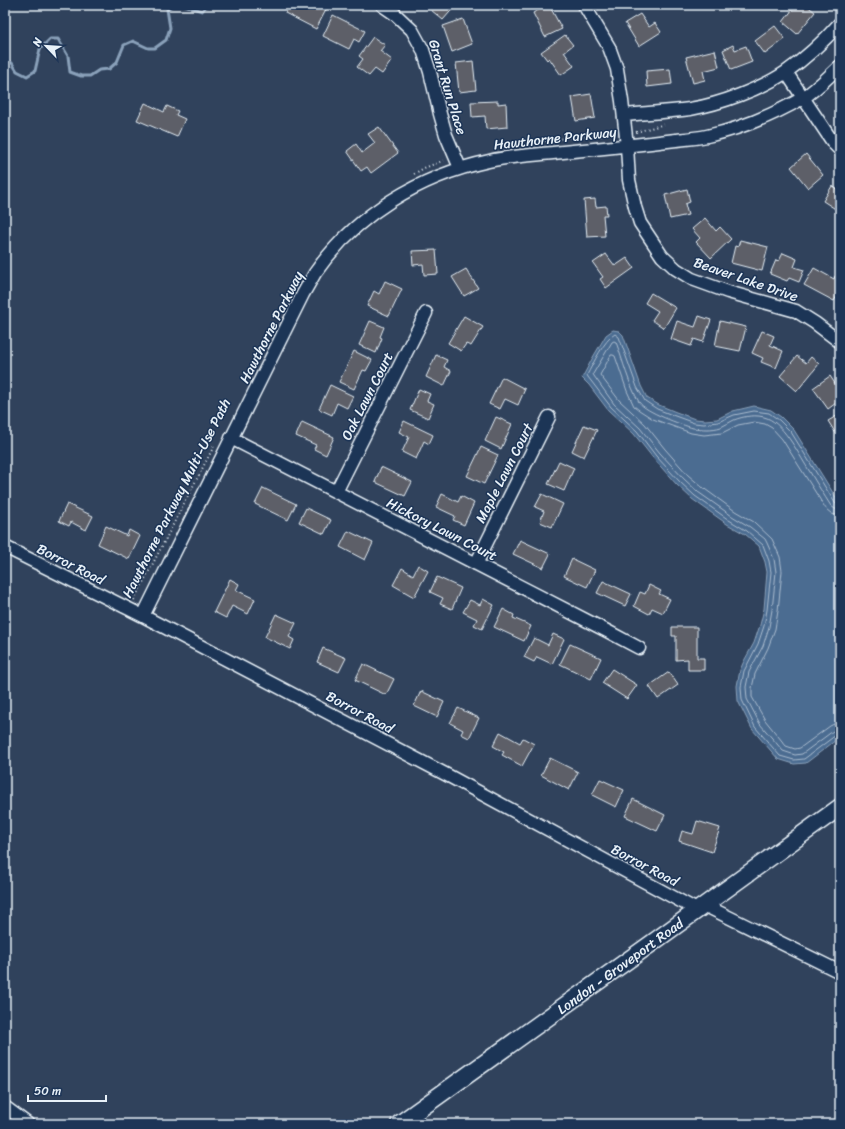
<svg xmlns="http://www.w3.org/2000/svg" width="845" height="1129" font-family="Sriracha,sans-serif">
<rect width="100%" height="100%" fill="#30425c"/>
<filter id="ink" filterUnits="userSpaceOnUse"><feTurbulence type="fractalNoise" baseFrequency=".025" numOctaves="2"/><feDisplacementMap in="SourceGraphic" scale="8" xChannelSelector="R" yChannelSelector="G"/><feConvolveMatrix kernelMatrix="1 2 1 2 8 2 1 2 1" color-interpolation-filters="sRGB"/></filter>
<g filter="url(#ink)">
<path fill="#4c6c91" stroke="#8aa1ba" d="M613,330L619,331L623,335L641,386L647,398L659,405L676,412L695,419L705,420L717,419L733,411L754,406L771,410L781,417L794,430L840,504V737L806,763L794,764L778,759L752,729L738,701L737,686L740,670L744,661L754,643L760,625L764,609L767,572L765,562L759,546L745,534L727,524L692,499L677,485L653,458L634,434L608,410L589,385L582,378L592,359L606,335Z"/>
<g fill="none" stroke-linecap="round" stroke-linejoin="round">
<path stroke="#aabccf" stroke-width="1" d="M840,505H837L835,503L791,432L779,420L769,413L754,411L734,415L718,422L704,424L694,423L675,416L657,409L645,401L637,387L619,337L615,334C604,340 593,364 587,375L588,377L611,407L637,431L656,456L680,482L695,496L729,520L747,531L763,545L769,561L771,572L767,610L764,626L758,644L744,671L741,687L742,700L755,727L780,756L794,760L804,759L836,735L840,734
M840,510L835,509L831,506C824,495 817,484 810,472C800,457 785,425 767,418C757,414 744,416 734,420C730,422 725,425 721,427C712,430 702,429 693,428C682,425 645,412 639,402C629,385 623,361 616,342L614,341L612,342L593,374L594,376L614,404L640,428L660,453L684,479L698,492L732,516L750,527L765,539L767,543L774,559L776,572L772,610L769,627L763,646L749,672L746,687L747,699L760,724L783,751L795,755L802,754L833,731L840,729
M840,516L832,514L826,509L782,439L772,428L765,424L754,422L738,425L722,433L704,435L691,433L653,419L639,410L634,406L627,391L615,356L613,355H611L600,375L619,400L645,424L665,449L688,475L702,487L735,511L754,522L772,539L780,557L782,571L778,611L775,629L768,648L755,674L752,688V697L765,720L786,746L795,749L800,748L830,726L834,724L840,723"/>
<path stroke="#8aa1ba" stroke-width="3" d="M185,5L202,11L207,5
M5,60L12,63L17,71L27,76L35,71L40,49L50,39H58L68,56L70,72L81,76H90L99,70L109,69L117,62L124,45L133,41L148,48H155L166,40L170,28L167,9L173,5"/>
</g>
<path fill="#5d5f67" stroke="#e8f1f8" d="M289,5H315L326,10L316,29L285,13Z
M425,5H456L443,20Z
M547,5H549L562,29L545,37L533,13Z
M615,5H629L619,11Z
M796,5H806L815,12L797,34L783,22Z
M640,14L649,27L655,23L661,32L639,46L625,23Z
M333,15L365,31L359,42L354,39L349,49L323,36Z
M463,19L472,44L452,52L443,26Z
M775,26L785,39L765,54L755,41Z
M565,35L573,45L564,52L574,66L561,75L549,58L547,60L541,52Z
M373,37L385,45L380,51L392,60L382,74L375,69L369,76L357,67L363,59L359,56Z
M733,45L735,50L746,46L752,62L731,70L723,50Z
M715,50L719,67L703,71L705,80L693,83L686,57Z
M473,61L476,90L459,92L456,63Z
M670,69L672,84L647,87L646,71Z
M591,94L595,118L576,121L572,97Z
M498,101V104L506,103L507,127L486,129L485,116L472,117L471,102Z
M145,103L164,112L167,106L178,111L176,115L185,119L177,137L137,120Z
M379,127L398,153L371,173L367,167L361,171L347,151L356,144L362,153L375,143L368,134Z
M806,154L823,175L808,188L791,167Z
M832,186L840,191V212L823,201Z
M687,189L690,202L685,204L688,215L670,219L665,195Z
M595,199L596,207L606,206L607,215H603L605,236L587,237L584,200Z
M705,218L716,231L720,227L731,239L711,258L696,242L700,238L692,229Z
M740,240L768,247L762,271L731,263L735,246L738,247Z
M436,250L438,274L424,275L423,264L413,265L412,251Z
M783,253L797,259L794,267L804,270L799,282L789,278L787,281L770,274L776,260L779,261Z
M606,254L615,266L627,258L634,268L606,288L600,279L603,277L593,263Z
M814,268L834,279L835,276L840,279V291L834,301L804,285Z
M466,269L478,288L464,296L452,277Z
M385,281L402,289L389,316L367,306L374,291L379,294Z
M651,293L676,308L664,328L652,320L658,311L645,303Z
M464,316L483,327L471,346L466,344L461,351L448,343Z
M699,316L711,320L703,342L694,339L691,346L671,339L677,321L695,327Z
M370,321L384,327L380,337L382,338L376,353L359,345Z
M720,321L746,327L740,351L715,346Z
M762,331L774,336L770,345L783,351L776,368L761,362L763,358L752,353Z
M354,351L372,360L366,371L363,370L354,389L339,382Z
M436,355L447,360L444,367L451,371L444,386L426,377Z
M797,356L806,363L811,357L819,364L797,391L780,376Z
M830,376L840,391V400L828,409L813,388Z
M502,377L525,389L518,405L505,399L500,409L489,404Z
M330,385L353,396L347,408L337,403L332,415L319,409Z
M419,389L430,394L427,401L434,404L428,418L410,410Z
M840,414V440L828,421Z
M496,417L512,424L501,449L485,441Z
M404,421L433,435L429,444L424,441L416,459L402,452L409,437L399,432Z
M302,422L334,437L326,455L314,449L316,445L296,436Z
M584,425L597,430L584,457L572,451Z
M481,447L498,455L484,484L467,476Z
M559,461L574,468L564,491L548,484Z
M381,467L412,482L405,496L375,482Z
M263,488L296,504L288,520L255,504Z
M442,494L458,502L461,496L474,503L464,525L453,520L455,516L436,507Z
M542,494L563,504L552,527L540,522L544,511L535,507Z
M67,504L93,516L86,530L71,522L69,526L59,521Z
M306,508L331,520L324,534L299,522Z
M106,526L127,536L129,530L140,536L129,559L98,544Z
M348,531L373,543L365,560L340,547Z
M520,540L550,554L543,568L513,554Z
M572,559L595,570L587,587L564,576Z
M418,565L428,571L414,597L393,585L402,568L413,575Z
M437,577L461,588L452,609L440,604L443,598L430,592Z
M230,579L239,584L236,590L255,599L248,614L232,606L226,618L214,612Z
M603,581L631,594L625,606L597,593Z
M649,585L661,591L659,594L670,599L663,613L652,608L649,614L634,606L640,592L645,594Z
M483,599L494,605L482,629L474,625L477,619L463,612L470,600L480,605Z
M503,609L514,615L513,618L531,626L524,641L494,627Z
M276,614L296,623L289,637L294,640L290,649L265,637Z
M672,627H697V658H704V670H688V659L676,660V636H672Z
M553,634L564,639L552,664L537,657L534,662L524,657L534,638L548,645Z
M570,644L601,658L591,679L560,664Z
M323,648L346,658L339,672L317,662Z
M363,664L394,679L386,695L355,680Z
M612,669L637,685L627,699L602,683Z
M669,672L678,685L658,699L649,686Z
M421,691L444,702L437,717L414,706Z
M458,708L479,718L469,738L461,734L463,730L450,723Z
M500,732L520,743L523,738L534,744L522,766L502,755L504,752L493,746Z
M550,758L578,772L569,790L541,775Z
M600,779L624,790L616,807L592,795Z
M633,799L665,815L657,831L625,816Z
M697,821L720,828L712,852L679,841L682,831L693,834Z"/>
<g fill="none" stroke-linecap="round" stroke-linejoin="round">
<defs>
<path id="minor" d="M382,5L395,14L412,30L423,50L430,72L440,114L446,135L460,168
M584,5L609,47L617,69L622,101L627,146L629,180L635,207L640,223L662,256L676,269L692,279L728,292L796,311L815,323L840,342
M786,72L834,144L840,150
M624,115C646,113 668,112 690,109C720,104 761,89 786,72C806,58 824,41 840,23
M231,438L607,631L639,648
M336,492L426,313
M5,547L143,616L447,775L697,910
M476,564L549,417
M143,616L303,294C307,287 311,280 315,273C356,214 420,176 489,161C510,156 532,155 553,153C594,149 635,145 676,140C686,139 697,138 707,136C740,129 773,115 803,98C817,89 828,77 840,66
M704,905L840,972
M5,1107L28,1124"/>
<path id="major" d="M399,1124L652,943L840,807"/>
</defs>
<use href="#minor" stroke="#e8f1f8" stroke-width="15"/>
<use href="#major" stroke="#e8f1f8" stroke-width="19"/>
<path stroke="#e8f1f8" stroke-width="2" stroke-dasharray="1 3" stroke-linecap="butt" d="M636,132L665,124
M541,142L572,137L604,136
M414,174L424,168L445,160
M134,600L214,446"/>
<use href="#minor" stroke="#1d3557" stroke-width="12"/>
<use href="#major" stroke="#1d3557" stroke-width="16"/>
</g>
</g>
<g text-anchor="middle" stroke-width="3" stroke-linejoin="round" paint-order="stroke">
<g font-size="14" fill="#e8f1f8" stroke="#1d3557">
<text transform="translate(448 87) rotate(73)" y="5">Grant Run Place</text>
<text transform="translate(555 138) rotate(-6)" y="5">Hawthorne Parkway</text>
<text transform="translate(746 279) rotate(19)" y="5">Beaver Lake Drive</text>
<text transform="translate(271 327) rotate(-63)" y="5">Hawthorne Parkway</text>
<text transform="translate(367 396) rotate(-63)" y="5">Oak Lawn Court</text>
<text transform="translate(504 473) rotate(-63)" y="5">Maple Lawn Court</text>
<text transform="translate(176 498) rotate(-63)" y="5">Hawthorne Parkway Multi-Use Path</text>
<text transform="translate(442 529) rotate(27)" y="5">Hickory Lawn Court</text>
<text transform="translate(71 564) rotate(27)" y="5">Borror Road</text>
<text transform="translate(360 712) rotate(28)" y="5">Borror Road</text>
<text transform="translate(645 865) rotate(28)" y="5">Borror Road</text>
<text transform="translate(620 966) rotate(-36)" y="5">London - Groveport Road</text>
</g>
</g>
<rect width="845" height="1129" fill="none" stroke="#1d3557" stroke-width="20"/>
<rect x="10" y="10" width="825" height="1109" fill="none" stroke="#e8f1f8" stroke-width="1.5" filter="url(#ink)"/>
<g transform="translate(46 46) rotate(295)" stroke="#1d3557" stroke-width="3" paint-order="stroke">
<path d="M0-3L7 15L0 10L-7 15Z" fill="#e8f1f8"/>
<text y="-6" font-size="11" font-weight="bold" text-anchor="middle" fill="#e8f1f8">N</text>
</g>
<path d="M28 1095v6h78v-6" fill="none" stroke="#e8f1f8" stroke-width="2"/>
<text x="34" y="1095" font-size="12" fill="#e8f1f8" stroke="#1d3557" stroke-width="3" paint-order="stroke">50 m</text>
</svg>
